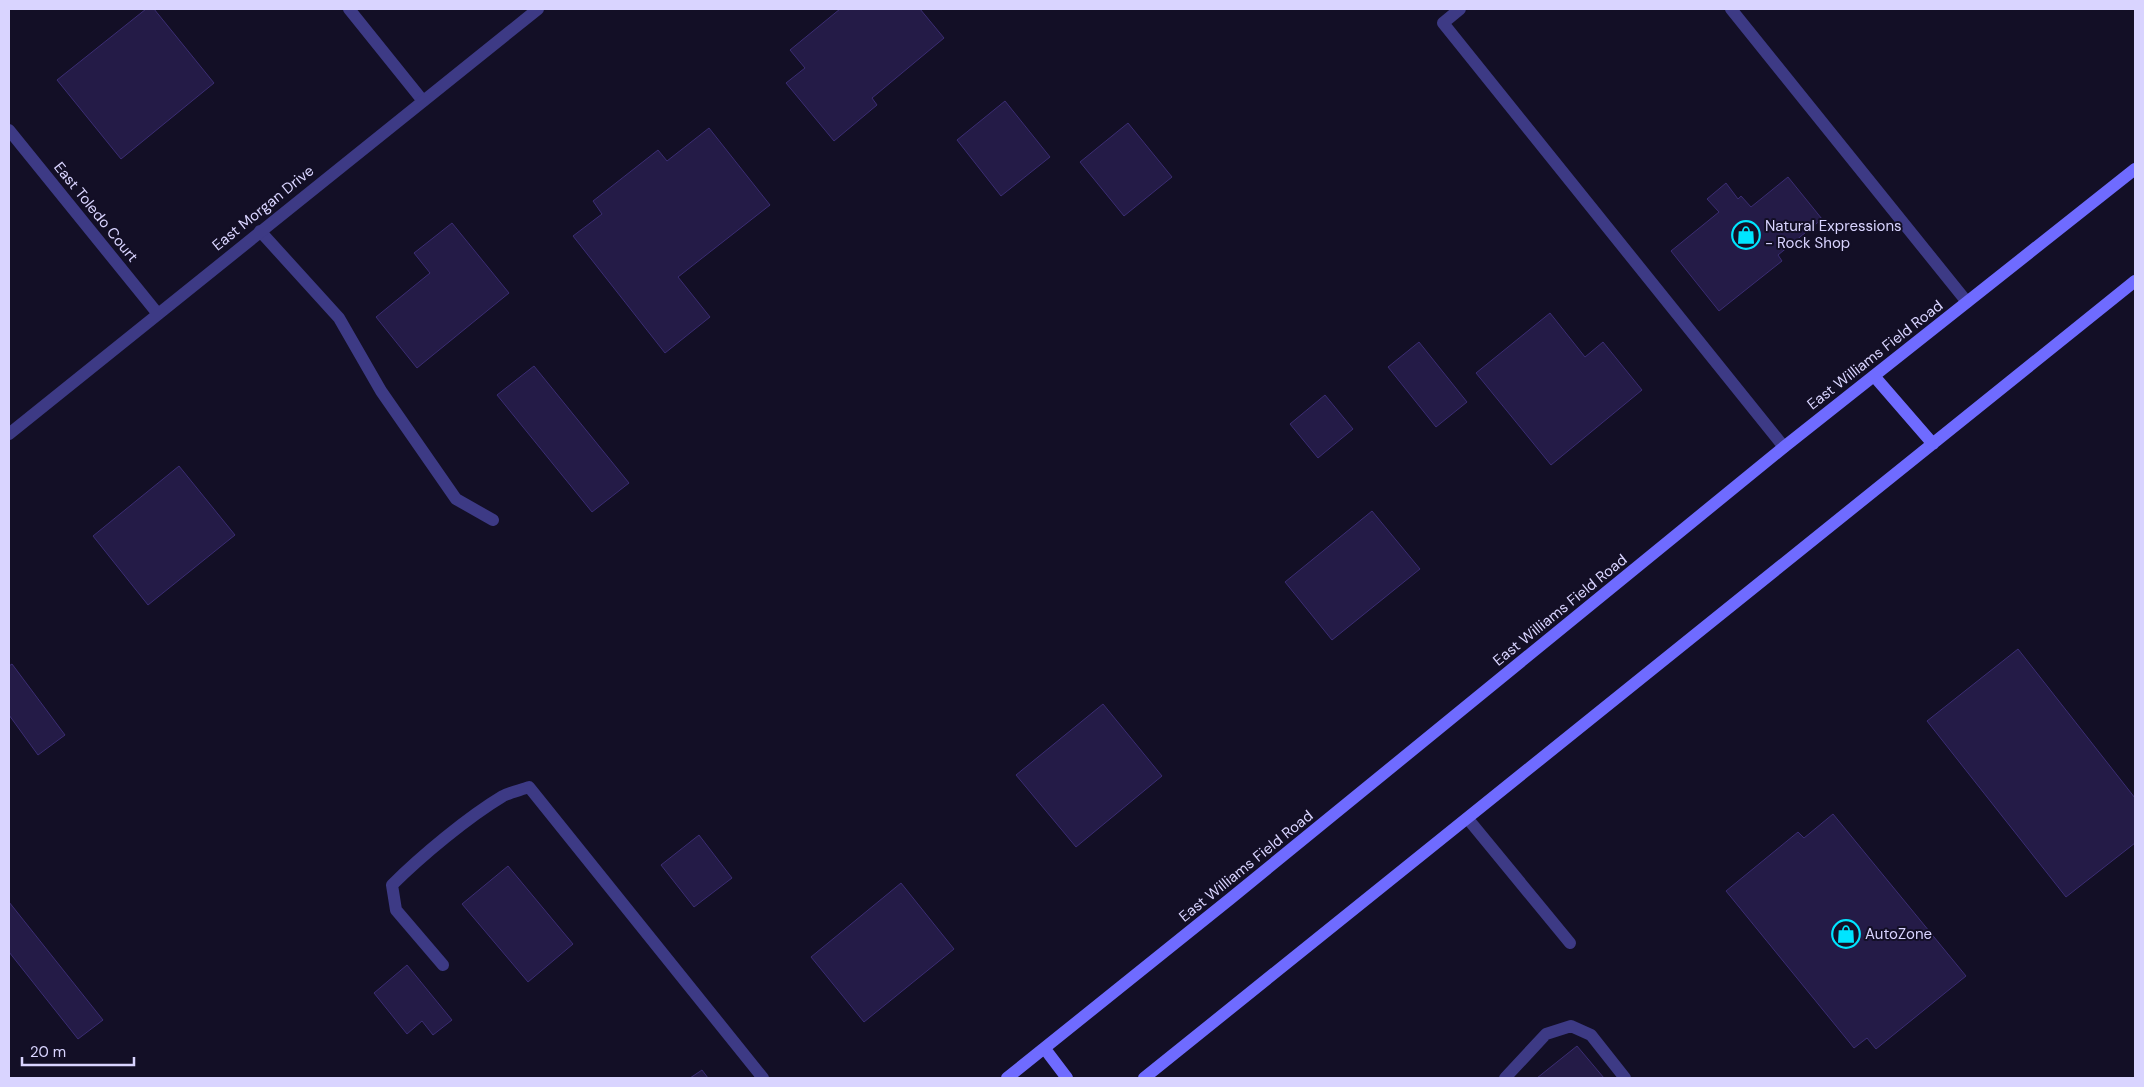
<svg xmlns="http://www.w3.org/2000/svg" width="2144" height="1087" font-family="'DM Sans',sans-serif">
<rect width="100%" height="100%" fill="#130f26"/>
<path fill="#241b47" stroke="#3b2d73" d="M146,9H154L214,83L121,159L57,80Z
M840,9H920L944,38L872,98L877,105L834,141L786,83L805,68L790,50Z
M1005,101L1050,157L1001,196L957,140Z
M1128,123L1172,177L1124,216L1080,162Z
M709,128L770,205L678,277L710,317L665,353L573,236L602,214L593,201L658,150L667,161Z
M1788,177L1822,219L1778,255L1782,261L1719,311L1671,251L1719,212L1707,199L1726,183L1738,199L1741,196L1751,207Z
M452,223L509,293L417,368L376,317L430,273L414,253Z
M1550,313L1585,357L1603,342L1642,390L1551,465L1476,373Z
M1419,342L1467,402L1436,427L1388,367Z
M534,366L629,483L592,512L497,395Z
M1325,395L1353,429L1318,458L1290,424Z
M179,466L235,535L148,605L93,536Z
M1372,511L1420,569L1332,640L1285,582Z
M2018,649L2135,798V843L2066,897L1927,721Z
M12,664L65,735L38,755L9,715V666Z
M1103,704L1162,776L1076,847L1016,775Z
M1833,814L1966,976L1876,1049L1867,1038L1854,1048L1726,891L1798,832L1804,838Z
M699,835L732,878L694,907L661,865Z
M508,866L573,944L528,982L462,904Z
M901,883L954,949L864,1022L811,957Z
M9,902L103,1020L78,1039L9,952Z
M407,965L452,1020L433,1035L422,1021L407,1034L374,993Z
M1577,1046L1604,1078H1537Z
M702,1070L708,1078H690Z"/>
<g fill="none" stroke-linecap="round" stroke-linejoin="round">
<path stroke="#3d3a85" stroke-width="12" d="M349,9L423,101
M1460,9L1443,23L1784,447
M1731,9L1967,302
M260,231L339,318L381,391L456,499L493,520
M1468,819L1570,943
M443,965L396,910L392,885C421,856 468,817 503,796C511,792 521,790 529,787L763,1078
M1505,1078L1546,1034L1571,1026L1591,1035L1625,1078"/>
<path stroke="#3d3a85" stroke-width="12" d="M9,130L158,314
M9,434L538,9"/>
<path stroke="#6f6bff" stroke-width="12" d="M1874,376L1933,444
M1045,1049L1067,1078
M1007,1078L1230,899L1784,447L2135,169
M1144,1078L2135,281"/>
</g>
<defs>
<symbol id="shop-ring" viewBox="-11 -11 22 22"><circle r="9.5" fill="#130f26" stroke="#00e5ff" stroke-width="1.5"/><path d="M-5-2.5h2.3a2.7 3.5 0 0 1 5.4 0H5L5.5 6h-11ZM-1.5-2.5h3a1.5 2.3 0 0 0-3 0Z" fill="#00e5ff"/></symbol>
</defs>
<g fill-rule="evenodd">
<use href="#shop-ring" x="1730" y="219" width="32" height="32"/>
<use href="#shop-ring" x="1830" y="918" width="32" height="32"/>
</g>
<g text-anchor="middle" stroke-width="4" stroke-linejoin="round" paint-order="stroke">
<g font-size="15" fill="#d9d4ff" stroke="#130f26">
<text transform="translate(263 208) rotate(-39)" y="5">East Morgan Drive</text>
<text transform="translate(96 212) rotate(51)" y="5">East Toledo Court</text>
<text transform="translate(1875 355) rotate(-38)" y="5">East Williams Field Road</text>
<text transform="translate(1560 610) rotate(-39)" y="5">East Williams Field Road</text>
<text transform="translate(1246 866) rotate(-39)" y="5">East Williams Field Road</text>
</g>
<g font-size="15" fill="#d9d4ff" stroke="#130f26" text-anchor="start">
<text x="1765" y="231">Natural Expressions<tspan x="1765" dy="17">- Rock Shop</tspan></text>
<text x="1865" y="939">AutoZone</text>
</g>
</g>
<rect width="2144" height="1087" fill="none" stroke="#d9d4ff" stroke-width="20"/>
<path d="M22 1057v8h112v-8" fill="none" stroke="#d9d4ff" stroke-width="2.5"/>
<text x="30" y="1057" font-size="15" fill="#d9d4ff" stroke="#130f26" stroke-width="4" paint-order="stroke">20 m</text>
</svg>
